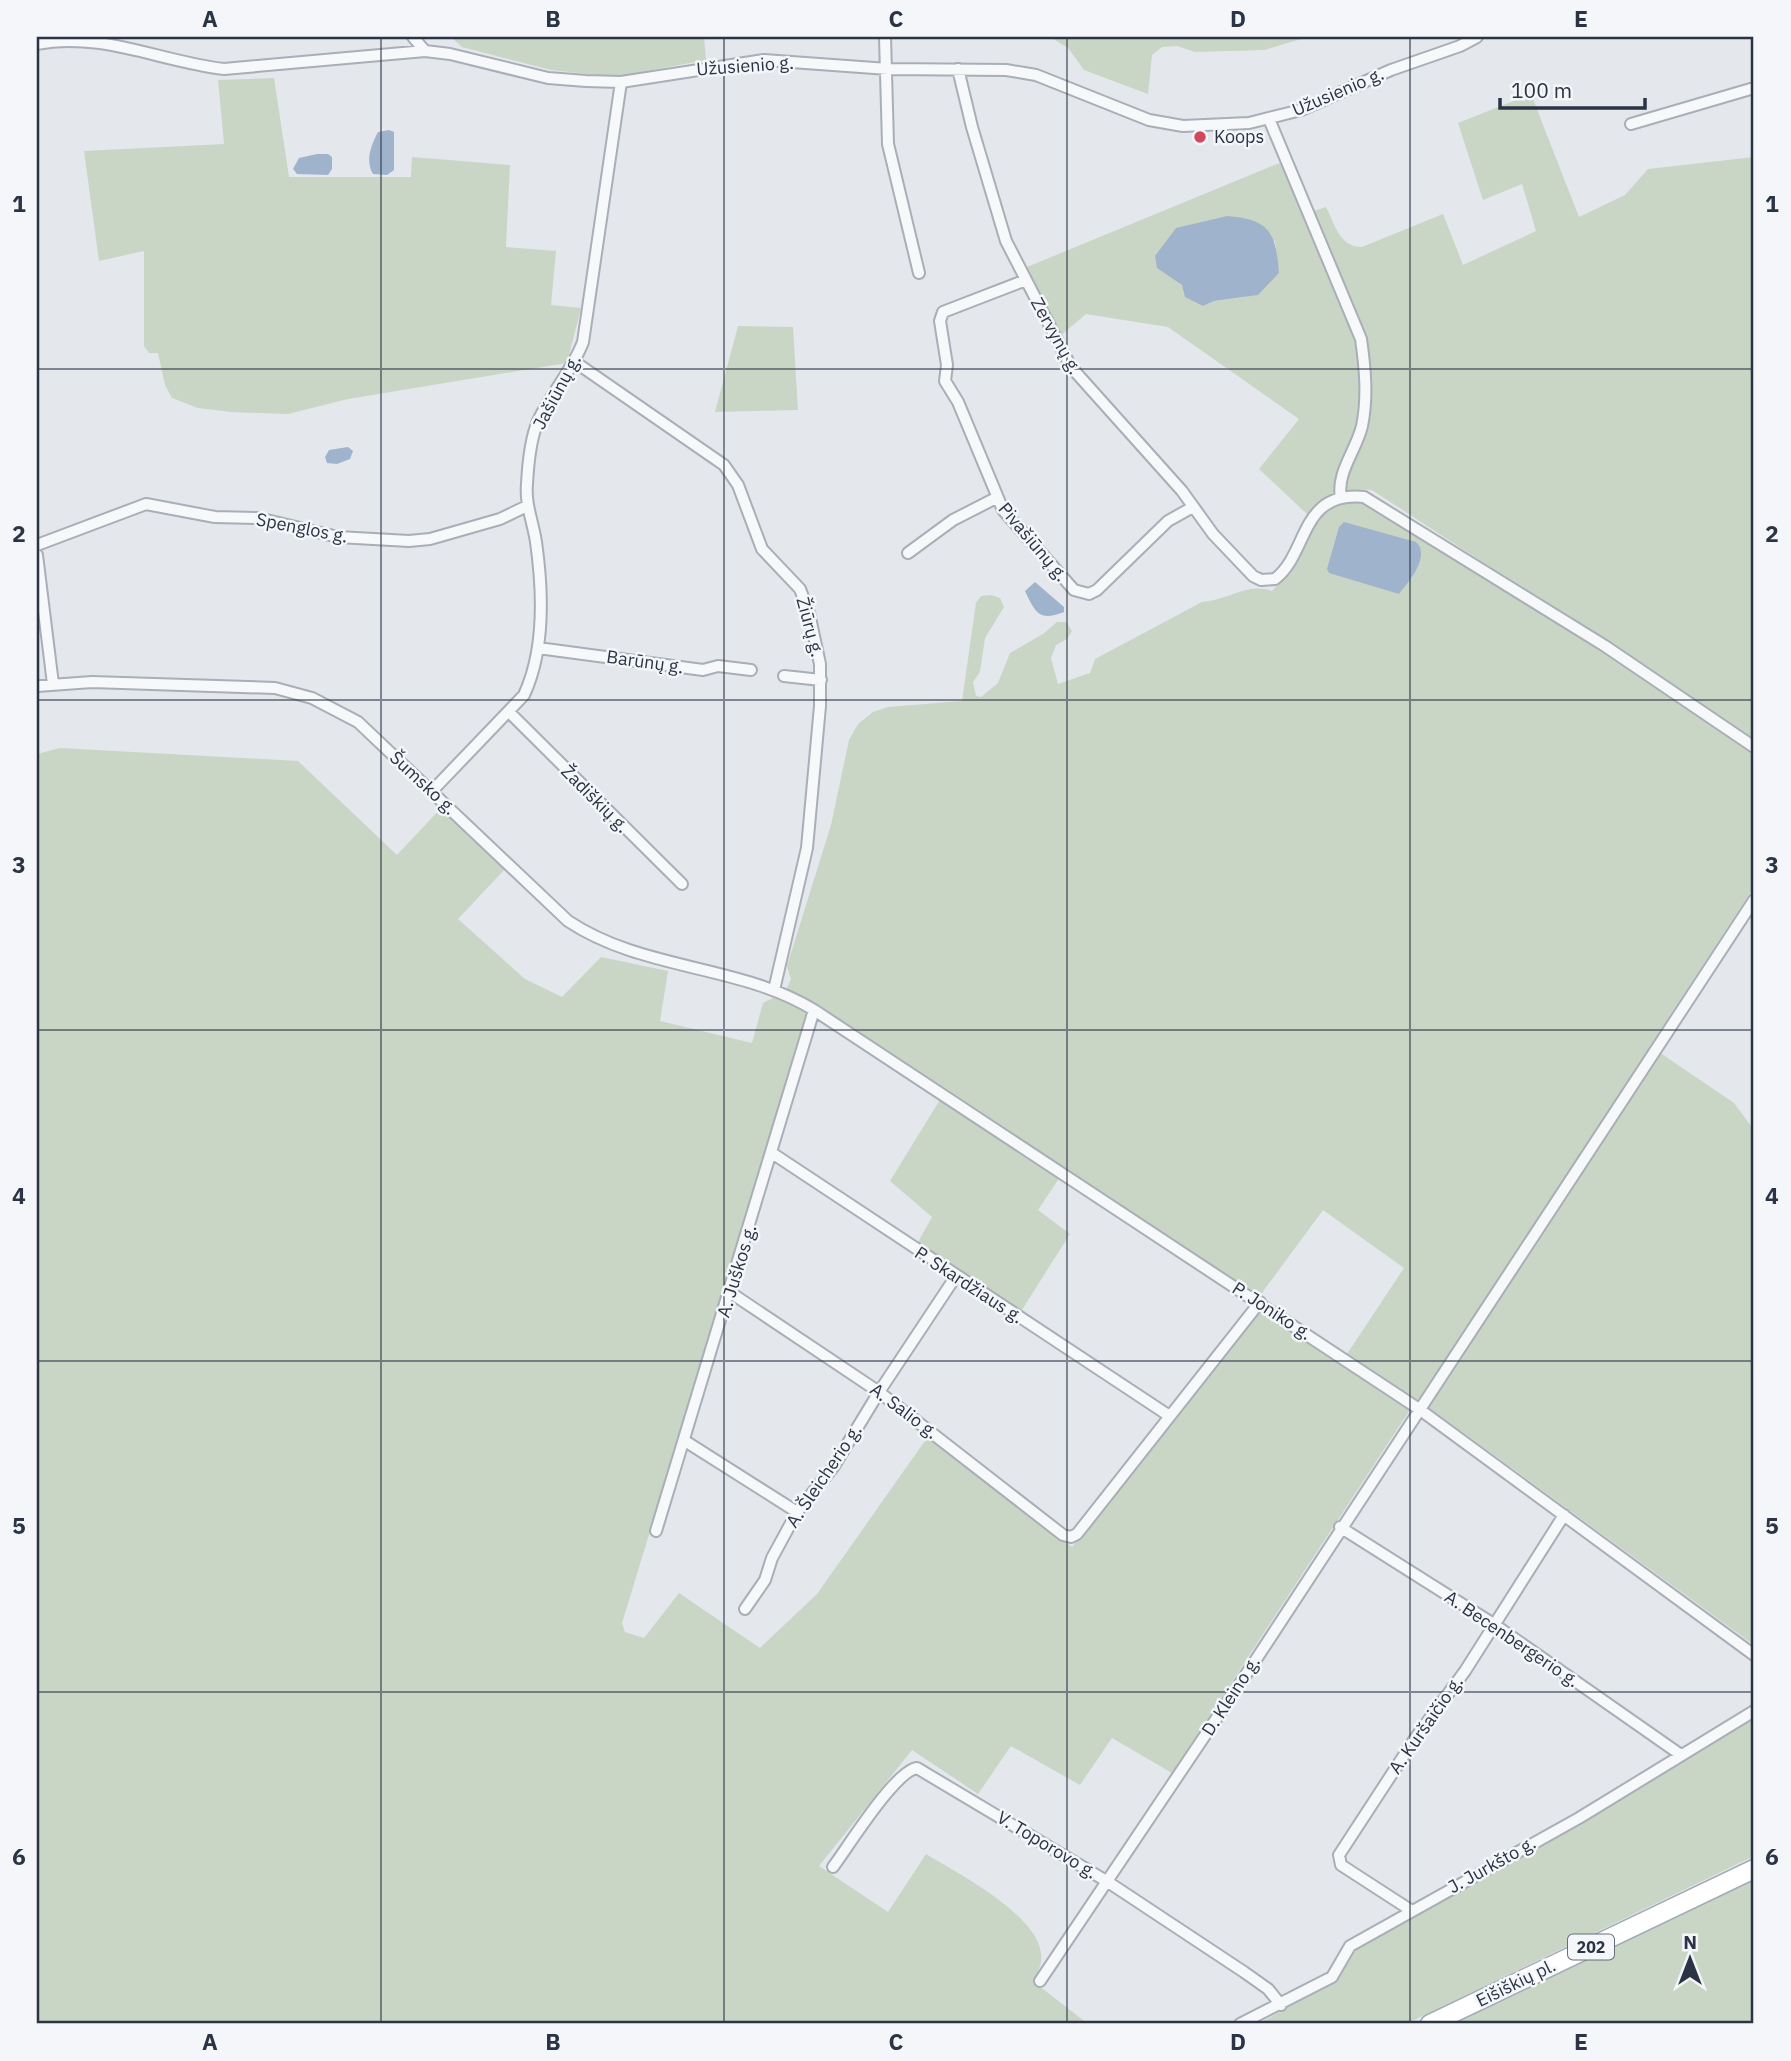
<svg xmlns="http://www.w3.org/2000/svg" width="1791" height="2061" font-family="'IBM Plex Sans',sans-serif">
<rect width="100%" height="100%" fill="#e4e7ec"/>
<path fill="#c9d6c5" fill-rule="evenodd" d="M451,37H704L706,60L615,77L551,70L462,47Z
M1050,37H1308L1264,50L1195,52L1177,46L1162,47L1152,55L1148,94L1084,70L1068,48Z
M274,78L289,177H411L412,157L510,165L506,247L556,251L551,305L581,308L567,363L348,399L288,414L231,412L198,408L172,398L165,385L158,353H149L144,346V251L99,261L84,151L224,144L218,80Z
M1531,94L1579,217L1625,195L1648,169L1754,157V739L1372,490C1345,488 1328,495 1308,515L1259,469L1299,419L1168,327L1086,314L1059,337L1027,267L1282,162L1305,214L1326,207C1335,224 1339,247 1362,247L1443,214L1463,265L1536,231L1522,184L1483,200L1458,123ZM1275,241L1279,273L1246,297L1214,301L1203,306L1177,281Z
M738,326L793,327L798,410L715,412Z
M1356,500L1372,505L1582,638L1754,752V887L1650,1046L1734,1103L1754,1130V1645L1417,1399L1172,1773L1112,1738L1080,1785L1011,1746L978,1794L912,1750L819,1866L888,1912L926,1854C957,1873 1048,1919 1041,1962C1040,1968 1036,1976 1034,1982L1088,2024H37V754L60,748L298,761L397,855L441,808L505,869L458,919L525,979L562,997L601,957L668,971L660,1021L752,1043L763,1003L775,997H783L791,979L787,966L831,825L849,740L858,724L873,712L888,707L962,701L976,603L981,596L991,595L1000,598L1004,607L985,638L980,672L973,682L976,696L981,697L998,683L1010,653L1043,634L1057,622H1066L1072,631L1067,639L1056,645L1051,658L1058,684L1090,673L1095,659L1202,602C1226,601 1248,582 1272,591C1301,559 1308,506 1356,500ZM815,1003L946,1090L890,1181L932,1217L917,1244L1020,1313L1070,1234L1038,1210L1066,1168L1259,1297L1323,1210L1404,1268L1343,1360L1262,1307L1072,1547L927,1438L817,1594L760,1648L679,1593L644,1638L625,1632L622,1623L808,1015Z
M1754,1715V1856L1406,2024H1258L1331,1983L1353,1950Z
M1754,1880V2024H1447Z"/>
<path fill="#9fb4cc" d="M389,130L394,132V170L387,175L373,174C365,161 371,145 378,132Z
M317,154H328L332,157V169L328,175L297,174L293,169L299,158Z
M1227,216C1269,219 1276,232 1279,273L1258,295L1214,301L1203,306L1185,297L1182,285L1157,268L1155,256L1176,228Z
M348,447L353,451L350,459L337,464L327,463L325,457L329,450Z
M1344,522L1416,542C1431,556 1409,582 1399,594L1329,573L1327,569L1339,527Z
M1035,582L1064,607V612C1040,621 1036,615 1025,591Z"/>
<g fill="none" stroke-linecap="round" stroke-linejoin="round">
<defs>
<path id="minor" d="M413,37L425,51
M885,37L888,144L919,273
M37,44C100,31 162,62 224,69L425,51L450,54L548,78L586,81L621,82L764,60L888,69L1006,70L1036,75L1149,120L1183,126L1249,123L1301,110L1391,70L1460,46L1477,37
M958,69L972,127L1006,241L1071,367L1182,491L1213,534L1253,576L1261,580L1275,579C1309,553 1299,491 1364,497L1605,646L1754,747
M1269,119L1361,339C1365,367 1368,397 1362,426C1356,451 1336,473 1341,498
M1631,124L1754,88
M1026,280L943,312L940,321L947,365L945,381L958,402L1003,510L1074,590L1089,594L1097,590L1168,521L1193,507
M575,362L724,465L738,485L762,549L800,589L809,613L820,664V706L807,848L774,990
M37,545L146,504L215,517L258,518L338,537L409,541L430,539L500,519L527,506
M908,553L953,520L996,498
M37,555L53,684
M538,648L703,670L718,666L751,670
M784,676L821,680
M37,686L92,682L275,688L312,698L358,722L568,921C643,971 739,964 814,1010L1419,1409L1754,1655
M509,712L682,884
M432,791L524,695C545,650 543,591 536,542C533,522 525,504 527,484C528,464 530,440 538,421C551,393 572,371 583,342L621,82
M772,1153L1168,1415
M731,1293L879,1392L1063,1535L1071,1537L1077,1534L1260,1302
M685,1441L797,1512
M1340,1527L1495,1625L1681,1755
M656,1531L814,1010
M745,1609L765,1580L772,1558L797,1512L834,1466L879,1392L956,1276
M833,1867C848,1847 895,1771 917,1768L1108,1882L1244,1972L1268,1989L1281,2005
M1412,1911L1341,1865L1339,1855L1414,1740L1465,1671L1564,1515
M1040,1981L1255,1661L1754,900
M1240,2024L1332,1977L1350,1946L1579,1818L1754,1711"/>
<path id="primary" d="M1430,2024L1754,1869"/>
</defs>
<use href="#minor" stroke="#a9aeb7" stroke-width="14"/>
<use href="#primary" stroke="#a3abb8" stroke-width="21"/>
<use href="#minor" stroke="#f7f8fa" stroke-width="10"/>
<use href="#primary" stroke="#fff" stroke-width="18"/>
</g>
<path fill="none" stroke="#2b3445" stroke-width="2" stroke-opacity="0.55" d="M381,37V2024M724,37V2024M1067,37V2024M1410,37V2024M37,369H1754M37,700H1754M37,1030H1754M37,1361H1754M37,1692H1754"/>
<circle fill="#d1495b" stroke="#f4f6f9" stroke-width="2.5" cx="1200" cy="137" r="7"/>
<g text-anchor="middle" stroke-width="5" stroke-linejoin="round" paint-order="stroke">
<rect fill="#f4f6f9" stroke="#676e7b" stroke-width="2" x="1568" y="1934.5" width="46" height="25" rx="5"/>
<g font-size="16" font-weight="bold" fill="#2b3445">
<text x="1591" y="1953">202</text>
</g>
<g font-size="18" fill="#2b3445" stroke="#f4f6f9">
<text transform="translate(745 66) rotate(-4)" y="6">Užusienio g.</text>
<text transform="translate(1338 92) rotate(-23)" y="6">Užusienio g.</text>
<text transform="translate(1056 336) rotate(61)" y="6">Zervynų g.</text>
<text transform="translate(557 392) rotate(-62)" y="6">Jašiūnų g.</text>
<text transform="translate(302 528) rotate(11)" y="6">Spenglos g.</text>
<text transform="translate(1033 542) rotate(50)" y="6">Pivašiūnų g.</text>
<text transform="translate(810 627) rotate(75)" y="6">Žiūrų g.</text>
<text transform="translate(645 662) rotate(8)" y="6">Barūnų g.</text>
<text transform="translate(423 783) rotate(43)" y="6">Šumsko g.</text>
<text transform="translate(595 799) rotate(45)" y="6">Žadiškių g.</text>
<text transform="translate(737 1271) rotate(-73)" y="6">A. Juškos g.</text>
<text transform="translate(969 1285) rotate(33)" y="6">P. Skardžiaus g.</text>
<text transform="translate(1272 1311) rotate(33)" y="6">P. Joniko g.</text>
<text transform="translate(904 1411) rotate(37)" y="6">A. Salio g.</text>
<text transform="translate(824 1476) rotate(-56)" y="6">A. Šleicherio g.</text>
<text transform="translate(1512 1639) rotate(34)" y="6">A. Becenbergerio g.</text>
<text transform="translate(1231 1696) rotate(-57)" y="6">D. Kleino g.</text>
<text transform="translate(1426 1725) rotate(-55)" y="6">A. Kuršaičio g.</text>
<text transform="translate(1047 1845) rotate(31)" y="6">V. Toporovo g.</text>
<text transform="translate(1492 1865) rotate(-29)" y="6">J. Jurkšto g.</text>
<text transform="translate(1516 1983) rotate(-26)" y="6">Eišiškių pl.</text>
</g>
<g font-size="18" fill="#2b3445" stroke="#f4f6f9" text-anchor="start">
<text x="1214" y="143">Koops</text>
</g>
</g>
<rect width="1791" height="2061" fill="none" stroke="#f4f6f9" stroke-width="77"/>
<g transform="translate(1690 1959)" stroke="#f4f6f9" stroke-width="5" paint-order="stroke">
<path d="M0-5L12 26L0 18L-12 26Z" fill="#2b3445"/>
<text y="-10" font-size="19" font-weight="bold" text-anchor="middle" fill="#2b3445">N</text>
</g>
<path d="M1500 98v10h145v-10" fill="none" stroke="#2b3445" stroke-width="3.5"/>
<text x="1511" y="98" font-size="21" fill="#2b3445" stroke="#f4f6f9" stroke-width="5" paint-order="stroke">100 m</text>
<rect x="38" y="38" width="1714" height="1984" fill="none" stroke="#2b3445" stroke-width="2.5"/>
<g font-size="23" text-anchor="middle" font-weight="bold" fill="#2b3445">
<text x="210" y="27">A</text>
<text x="553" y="27">B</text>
<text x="896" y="27">C</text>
<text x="1238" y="27">D</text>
<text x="1581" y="27">E</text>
<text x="19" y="212">1</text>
<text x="1772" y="212">1</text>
<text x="19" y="542">2</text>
<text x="1772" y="542">2</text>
<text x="19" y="873">3</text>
<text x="1772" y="873">3</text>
<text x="19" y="1204">4</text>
<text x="1772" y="1204">4</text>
<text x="19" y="1534">5</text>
<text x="1772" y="1534">5</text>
<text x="19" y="1865">6</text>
<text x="1772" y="1865">6</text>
<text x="210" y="2050">A</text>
<text x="553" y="2050">B</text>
<text x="896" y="2050">C</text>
<text x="1238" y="2050">D</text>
<text x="1581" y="2050">E</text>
</g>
</svg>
